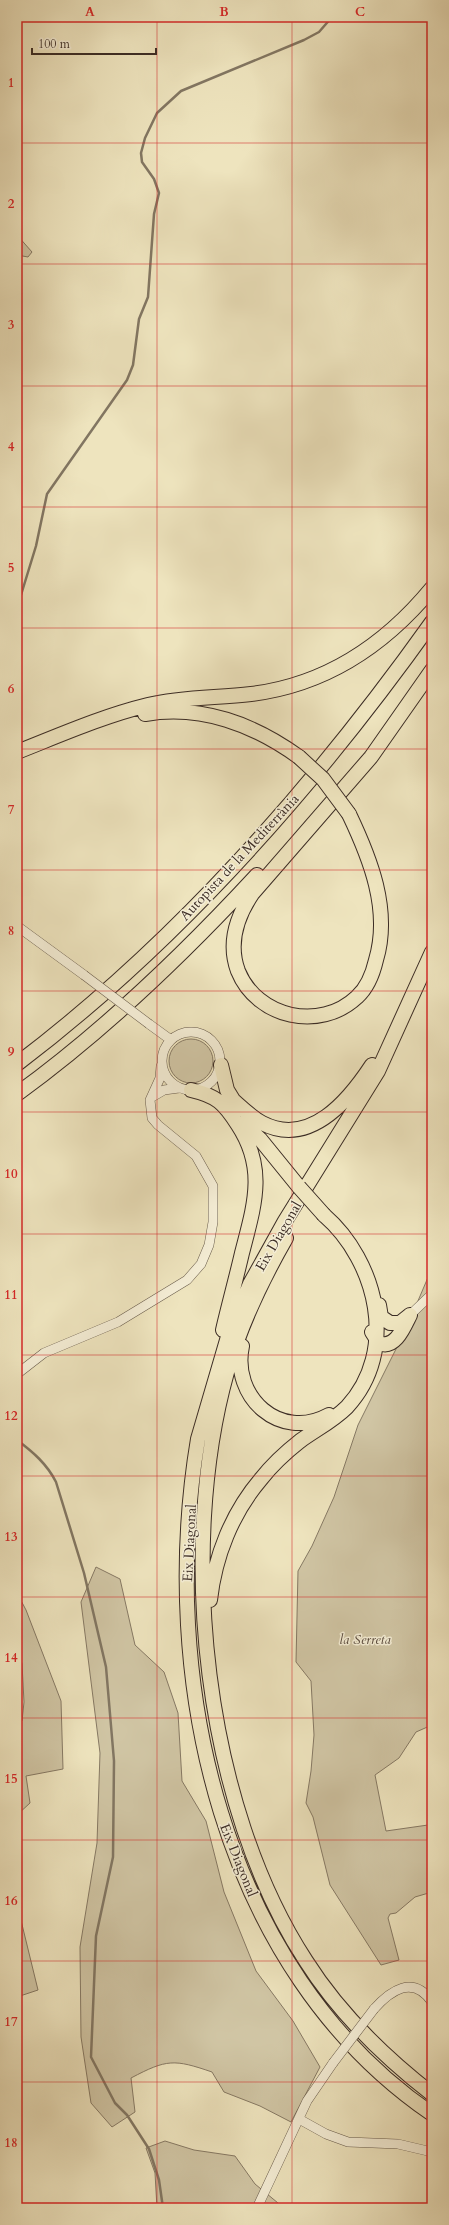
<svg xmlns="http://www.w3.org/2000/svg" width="449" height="2225" font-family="Cardo,serif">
<rect width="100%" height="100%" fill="#eee4be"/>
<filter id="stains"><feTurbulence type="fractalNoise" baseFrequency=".005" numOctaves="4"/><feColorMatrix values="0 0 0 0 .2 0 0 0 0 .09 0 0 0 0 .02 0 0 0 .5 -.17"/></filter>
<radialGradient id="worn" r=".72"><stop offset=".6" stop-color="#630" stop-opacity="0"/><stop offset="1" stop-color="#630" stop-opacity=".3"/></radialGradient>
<path fill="#d0c5a4" stroke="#867964" d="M17,235L32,252L28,257L17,255Z
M169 1061a22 22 0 1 1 44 0a22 22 0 1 1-44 0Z
M432,1268V1725L416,1732L399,1758L375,1775L386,1831L428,1825L432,1829V1892L415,1897L396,1913L390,1914L388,1918L399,1960L381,1965L330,1885L313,1817L306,1803L311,1771L314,1735L311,1681L296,1662L298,1571L312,1546L334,1497L358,1425L406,1329Z
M96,1567L120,1579L135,1645L164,1672L178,1713L182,1781L206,1821L224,1892L256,1971L293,2021L320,2067L291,2122L260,2106L224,2092L212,2072C174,2059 167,2059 131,2078L135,2112L112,2127L91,2103L81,2037L80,1947L97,1843L100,1753L81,1602Z
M17,1593L26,1610L61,1701L63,1769L26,1776L30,1803L17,1815V1724L22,1721L24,1702L22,1664L17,1646Z
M17,1904L38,1990L20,1996L17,1980Z
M165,2141L194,2150L235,2156L255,2184L278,2203L279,2208H157L155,2173L146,2148Z"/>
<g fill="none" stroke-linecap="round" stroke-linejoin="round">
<path stroke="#827662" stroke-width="2.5" d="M17,608L36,546L47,494L127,380L133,365L139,319L148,297L154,214L159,193L154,179L142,162L141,153L145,138L157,113L181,91L304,40L319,32L332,17
M17,1440C33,1452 47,1464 56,1482L84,1573L106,1667L114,1761L113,1857L96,1936L91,2057L115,2103L127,2115L149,2149L159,2180L163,2208"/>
<defs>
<path id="minor" d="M17,926L84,975
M149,1024L171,1040
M162 1061a29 29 0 1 1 58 0a29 29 0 1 1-58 0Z
M152,1097L164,1090L179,1088
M410,1315L432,1294
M17,1374L44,1353L118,1322L187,1280L201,1264L209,1245L213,1222V1186L196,1156L158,1125L152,1118L150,1100L160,1078L161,1066
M374,2009C390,1991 413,1974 432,2002
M299,2119L326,2134L348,2142L398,2144L432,2152
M257,2208L307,2101L333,2063"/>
<path id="highway" d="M145,714C201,704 255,725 299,757
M17,752C60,735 103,716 148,705C182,697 217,698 251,694C325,685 385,645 432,588
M349,814C370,858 391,910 376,960C373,973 367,988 357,997C320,1032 257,1018 238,971C228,944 236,918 252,894L371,757L432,670
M432,952L378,1071L285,1221L250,1284L227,1340L198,1439C158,1678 221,1970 432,2114
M17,1064C178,942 315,786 432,622
M221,1065L227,1090L238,1108
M191,1090C217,1096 224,1103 238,1125C267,1169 254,1206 242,1253C236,1279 229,1304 223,1330
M17,1094C104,1031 184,954 257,875
M233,1100C242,1108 251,1117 262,1123C310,1148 349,1100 372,1065
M243,1123L260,1139L299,1187
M286,1238C262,1280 240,1326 227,1372C177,1550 204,1805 306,1961C339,2013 383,2056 432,2094
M379,1305L381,1317L390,1323H400L410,1315
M372,1332L379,1343C395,1350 404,1327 410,1315
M242,1346C231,1397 280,1442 329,1415
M210,1600C215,1556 232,1513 261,1479C272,1465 286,1452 300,1441C315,1430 333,1421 347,1407C399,1351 377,1261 324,1215"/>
</defs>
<use href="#minor" stroke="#685b4b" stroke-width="10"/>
<use href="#highway" stroke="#3c2d25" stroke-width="16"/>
<use href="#minor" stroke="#f4edd5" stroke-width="9"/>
<use href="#highway" stroke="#eee4be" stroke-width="14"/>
<defs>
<path id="minor-bridge" d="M84,975L149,1024
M333,2063L374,2009"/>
<path id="highway-bridge" d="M299,757L323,779L349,814
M299,1187L324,1215"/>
</defs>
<use href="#minor-bridge" stroke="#685b4b" stroke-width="10" stroke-linecap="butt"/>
<use href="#highway-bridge" stroke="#3c2d25" stroke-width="16" stroke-linecap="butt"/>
<use href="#minor-bridge" stroke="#f4edd5" stroke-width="9"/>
<use href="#highway-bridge" stroke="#eee4be" stroke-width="14"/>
</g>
<path fill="none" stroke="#d62828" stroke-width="1" stroke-opacity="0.55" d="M157,17V2208M292,17V2208M17,143H432M17,264H432M17,386H432M17,507H432M17,628H432M17,749H432M17,870H432M17,991H432M17,1112H432M17,1234H432M17,1355H432M17,1476H432M17,1597H432M17,1718H432M17,1840H432M17,1961H432M17,2082H432"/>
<g text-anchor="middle" stroke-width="3" stroke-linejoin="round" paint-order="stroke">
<g font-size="14" fill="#3c2d25" stroke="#f4edd5">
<text transform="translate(239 857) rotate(-47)" y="5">Autopista de la Mediterrània</text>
<text transform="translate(278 1236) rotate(-60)" y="5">Eix Diagonal</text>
<text transform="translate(189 1543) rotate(-87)" y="5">Eix Diagonal</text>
<text transform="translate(239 1860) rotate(68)" y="5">Eix Diagonal</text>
</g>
<g font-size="14" font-style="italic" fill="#5a4b3e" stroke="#f4edd5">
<text x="365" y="1644">la Serreta</text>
</g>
</g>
<rect width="449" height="2225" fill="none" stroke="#eee4be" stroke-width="44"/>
<path d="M32 48v6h124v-6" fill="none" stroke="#3c2d25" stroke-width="2"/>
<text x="38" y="48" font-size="12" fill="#3c2d25" stroke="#f4edd5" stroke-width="3" paint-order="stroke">100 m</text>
<rect x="22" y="22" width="405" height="2181" fill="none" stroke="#d62828" stroke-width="1.5"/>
<g font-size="13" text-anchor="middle" font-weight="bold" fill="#d62828">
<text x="90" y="16">A</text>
<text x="224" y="16">B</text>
<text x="360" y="16">C</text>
<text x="11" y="87">1</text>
<text x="11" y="208">2</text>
<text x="11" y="329">3</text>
<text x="11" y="451">4</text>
<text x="11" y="572">5</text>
<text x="11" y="693">6</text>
<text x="11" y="814">7</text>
<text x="11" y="935">8</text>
<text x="11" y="1056">9</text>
<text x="11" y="1178">10</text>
<text x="11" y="1299">11</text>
<text x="11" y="1420">12</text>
<text x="11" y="1541">13</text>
<text x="11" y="1662">14</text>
<text x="11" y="1783">15</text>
<text x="11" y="1905">16</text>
<text x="11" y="2026">17</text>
<text x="11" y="2147">18</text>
</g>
<rect width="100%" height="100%" filter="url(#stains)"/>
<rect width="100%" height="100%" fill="url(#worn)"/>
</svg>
